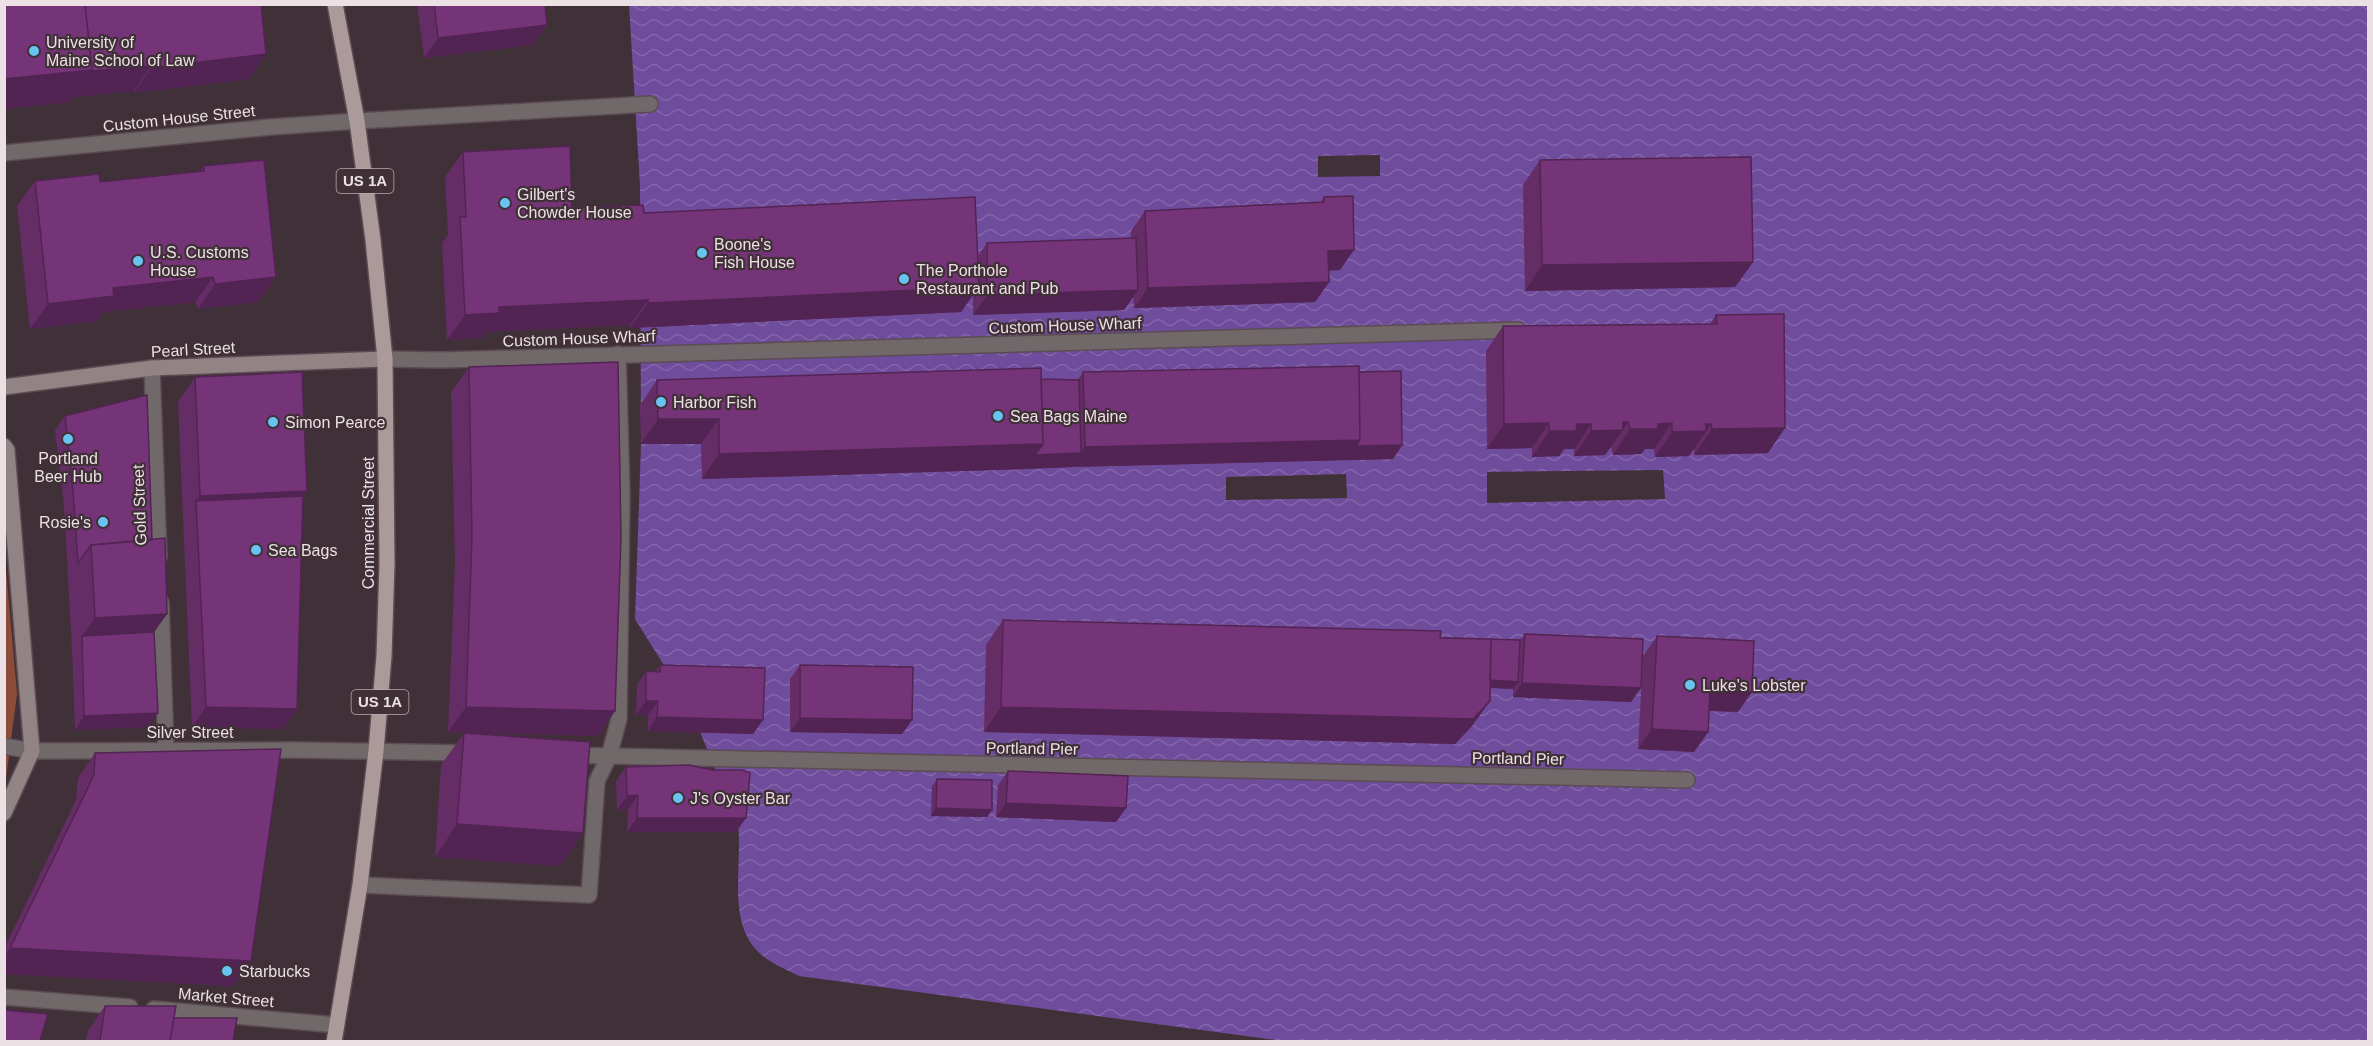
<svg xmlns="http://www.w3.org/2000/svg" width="2373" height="1046" font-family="Arial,sans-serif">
<defs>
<pattern id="water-waves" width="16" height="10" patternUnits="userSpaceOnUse" patternTransform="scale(1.5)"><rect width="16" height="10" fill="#704c9c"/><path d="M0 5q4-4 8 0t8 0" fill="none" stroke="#8566aa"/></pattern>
</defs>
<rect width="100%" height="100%" fill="#403037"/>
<path fill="#8c4c3a" d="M4,547L17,694L5,786H4Z"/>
<path fill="url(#water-waves)" d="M629,5H2368V1041L1291,1042L799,976C787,970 773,964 763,956C725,926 743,866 738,825L690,707L635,619L641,444L640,185Z"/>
<path fill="#403037" d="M1380,155V176L1318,177V156Z
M1663,470L1665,499L1487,503V472Z
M1346,474L1347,498L1226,500V477Z"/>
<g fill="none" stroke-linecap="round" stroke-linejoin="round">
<defs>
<path id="lane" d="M357,121L650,104
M152,368L159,557
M161,602L166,749
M360,885L589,895L597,781L609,756L619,719L622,493L618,354"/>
<path id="street" d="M4,153L271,127L357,121
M385,359L441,360L1518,330
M4,746L32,751L295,750L469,753
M568,755L1687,780
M4,997L130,1007
M154,1009L337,1025"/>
<path id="secondary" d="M4,387L152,368L385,359
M4,446L7,450L32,751L4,813"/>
<path id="primary" d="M334,1042L360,885L376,751L384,656L387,564L385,359L373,240L357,121L335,4"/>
</defs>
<use href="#lane" stroke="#5b4c53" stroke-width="18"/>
<use href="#street" stroke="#5b4c53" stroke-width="18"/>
<use href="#secondary" stroke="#5b4c53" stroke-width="18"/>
<use href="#primary" stroke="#5b4c53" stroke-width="18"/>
<use href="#lane" stroke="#716869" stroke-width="15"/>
<use href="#street" stroke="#716869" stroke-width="15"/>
<use href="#secondary" stroke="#928485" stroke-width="15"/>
<use href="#primary" stroke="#ac9a9b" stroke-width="15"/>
</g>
<path fill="#652d66" d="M4,4L249,79L134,93V91L73,97L69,102L4,109Z
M417,4H545L547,25L532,45L424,58Z
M463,152L572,208L644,213L977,257L987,243L1131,239V231L1145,211L1320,203L1324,197L1340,270L1328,271L1329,282L1315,302L1134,308L1133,296L1124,310L973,315V294L961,312L630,328V325L486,332L482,338L447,340L442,243L448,235L445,177Z
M1540,160L1753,262L1735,287L1525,291L1523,185Z
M203,166L276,277L258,302L198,309L195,302L103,312L97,321L30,329L17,206L35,181L100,182L200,171Z
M1716,315L1768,453L1694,455V450H1693L1689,456L1655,457L1654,449H1645L1641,454L1613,455L1611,447L1605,455L1574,456V449H1564L1559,456L1532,457V448L1487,449L1486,351L1503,326L1710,324Z
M469,367L615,711L598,736L448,732L455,562L451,392Z
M1083,372H1359L1402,445L1393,459L1071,467L1025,469L702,479L701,444H641L640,405L657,380L1041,379L1078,380Z
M195,377L303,496L297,709L283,729L192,727L178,402Z
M65,416L152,540L167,614L154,632L148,727L75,730L72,650L64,506L55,430Z
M1003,620L1520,640L1525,634L1631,702L1513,697V689L1490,688L1472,726L1455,744L984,732L986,645Z
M1657,636L1738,712L1709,711L1708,732L1694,752L1638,749L1643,656Z
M660,665L753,734L648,731V715H636L637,685L646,671H656Z
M800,665L912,720L902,734L790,732V679Z
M464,733L560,866L435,857L441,765Z
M95,753L233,986L4,974V949L76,800L78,778Z
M626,767L736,832H627L628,809L617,810L616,781Z
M1008,771L1126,808L1116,822L996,817L998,785Z
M937,779L992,810L987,817L931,816L932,786Z
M105,1006L174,1018L233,1041H86L88,1031Z"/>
<path fill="#522453" d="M547,25L532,45L424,58L438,38Z
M266,54L249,79L134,93L151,68Z
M151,66L134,91L73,97L69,102L4,109V79L92,70Z
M1354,250L1340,270L1314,271L1328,251Z
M1753,262L1735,287L1525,291L1542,265Z
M213,277L195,302L103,312L97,321L30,329L48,304L113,288Z
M276,277L258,302L198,309L215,284Z
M1329,282L1315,302L1134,308L1148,288Z
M979,287L961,312L630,328L648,303Z
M1138,290L1124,310L973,315L987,295Z
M648,300L630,325L486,332L482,338L447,340L465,315L499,307Z
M658,419H719L701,444H641Z
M1623,422H1628L1605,455L1574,456L1591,431Z
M1549,423L1532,448L1487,449L1504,424Z
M1672,423L1654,449H1645L1641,454L1613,455L1630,429L1658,424Z
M1577,424H1591L1574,449H1564L1559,456L1532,457L1549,431Z
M1706,424H1711L1689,456L1655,457L1672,432Z
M1785,428L1768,453L1694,455L1712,429Z
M1360,440L1402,445L1393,459L1071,467L1085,447Z
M1043,444L1081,453L1071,467L1025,469L702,479L719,454Z
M307,491L289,516L196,501L200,496Z
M167,614L144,646L82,636L95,618Z
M1485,680L1518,682L1513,689L1480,687Z
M1522,683L1641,688L1631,702L1513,697Z
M1710,690L1752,692L1738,712L1696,710Z
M646,701H658L648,715H636Z
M1490,701L1472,726L1455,744L984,732L1001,707Z
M206,707L297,709L283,729L192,727Z
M466,707L615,711L598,736L448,732Z
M158,713L148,727L75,730L84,716Z
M657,717L763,720L753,734L648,731Z
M800,718L912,720L902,734L790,732Z
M1652,729L1708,732L1694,752L1638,749Z
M638,795L628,809L617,810L627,796Z
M1006,803L1126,808L1116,822L996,817Z
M936,808L992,810L987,817L931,816Z
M637,818H746L736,832H627Z
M457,824L583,833L560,866L435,857Z
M10,948L251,961L233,986L4,974V957Z"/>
<path fill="#753477" stroke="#522453" stroke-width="1.5" d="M4,4H85L92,70L4,79Z
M85,4H261L266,54L151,68V66L90,71L92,70Z
M434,4H545L547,25L438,38Z
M570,146L572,208L643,205L644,213L975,197L979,287L648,303V300L499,307V313L465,315L460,217H466L463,152Z
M1751,157L1753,262L1542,265L1540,160Z
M264,160L276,277L215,284L213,277L113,288L114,296L48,304L35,181L99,174L100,182L204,171L203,166Z
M1353,196L1354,250L1328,251L1329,282L1148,288L1145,211L1324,202V197Z
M1136,238L1138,290L987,295V243Z
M1784,314L1785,428L1712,429L1711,424H1706V431L1672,432V423L1658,424V429H1630L1628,422H1623V430L1591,431V424H1577L1576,431H1549V423L1504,424L1503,326L1717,324L1716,315Z
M618,362L621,538L615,711L466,707L472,537L469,367Z
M1359,366L1360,440L1085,447L1083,372Z
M1041,368L1043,444L719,454V419H658L657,380Z
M1401,371L1402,445L1356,446L1360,440L1359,372Z
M302,372L307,491L200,496L195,377Z
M1041,379L1079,380L1081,453L1035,455L1043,444Z
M147,395L152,540L91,545L78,563L73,492L65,416Z
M303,496L297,709L206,707L196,501Z
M165,538L167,614L95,618L91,545Z
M1003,620L1441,631L1440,638L1491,639L1490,701L1473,719L1001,707Z
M154,632L158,713L84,716L82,636Z
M1525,634L1643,639L1641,688L1522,683Z
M1657,636L1754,641L1752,692L1710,690L1708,732L1652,729Z
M1487,639L1520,640L1518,682L1490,680L1491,639Z
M660,665L765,668L763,720L657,717L658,701H646V671L660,672Z
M800,665L913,667L912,720L800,718Z
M464,733L590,742L583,833L457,824Z
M281,749L251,961L10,948L94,775L95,753Z
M689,765L712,770H742L750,773L746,818H637L638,795L627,796L626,767Z
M1008,771L1128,776L1126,808L1006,803Z
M937,779L992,780V810L936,808Z
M105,1006H176L170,1041H100Z
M4,1010L48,1014L40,1041H4Z
M174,1018H237L233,1041H170Z"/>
<g fill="#69c3f1" stroke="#403037" stroke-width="2">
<circle cx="34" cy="51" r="6"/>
<circle cx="505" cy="203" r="6"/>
<circle cx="702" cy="253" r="6"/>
<circle cx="138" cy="261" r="6"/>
<circle cx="904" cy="279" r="6"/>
<circle cx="661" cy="402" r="6"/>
<circle cx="998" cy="416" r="6"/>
<circle cx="273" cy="422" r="6"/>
<circle cx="68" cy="439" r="6"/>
<circle cx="103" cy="522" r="6"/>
<circle cx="256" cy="550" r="6"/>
<circle cx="1690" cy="685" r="6"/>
<circle cx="678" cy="798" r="6"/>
<circle cx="227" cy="971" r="6"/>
</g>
<g text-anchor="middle" stroke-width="4.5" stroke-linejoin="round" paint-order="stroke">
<g fill="#403037" stroke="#b8acb1" stroke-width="1.5">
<rect x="336.5" y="169" width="57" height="24" rx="4.5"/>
<rect x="351.5" y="690" width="57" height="24" rx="4.5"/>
</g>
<g font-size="15" font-weight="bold" fill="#ebe1e5">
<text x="365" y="186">US 1A</text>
<text x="380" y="707">US 1A</text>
</g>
<g font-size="16" fill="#ebe1e5" stroke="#403037" text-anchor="start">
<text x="46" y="48">University of<tspan x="46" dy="18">Maine School of Law</tspan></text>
<text x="517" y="200">Gilbert's<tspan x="517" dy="18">Chowder House</tspan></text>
<text x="714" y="250">Boone's<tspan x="714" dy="18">Fish House</tspan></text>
<text x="150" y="258">U.S. Customs<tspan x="150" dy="18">House</tspan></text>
<text x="916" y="276">The Porthole<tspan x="916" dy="18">Restaurant and Pub</tspan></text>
<text x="673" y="408">Harbor Fish</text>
<text x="1010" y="422">Sea Bags Maine</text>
<text x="285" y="428">Simon Pearce</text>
<text x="68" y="464" text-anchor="middle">Portland<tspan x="68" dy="18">Beer Hub</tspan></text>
<text x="91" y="528" text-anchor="end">Rosie's</text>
<text x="268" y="556">Sea Bags</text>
<text x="1702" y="691">Luke's Lobster</text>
<text x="690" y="804">J's Oyster Bar</text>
<text x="239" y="977">Starbucks</text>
</g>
<g font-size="16" fill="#ebe1e5" stroke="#403037">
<text transform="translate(179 118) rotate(-6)" y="6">Custom House Street</text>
<text transform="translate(1065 325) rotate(-2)" y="6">Custom House Wharf</text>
<text transform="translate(579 338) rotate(-2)" y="6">Custom House Wharf</text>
<text transform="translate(193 349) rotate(-3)" y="6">Pearl Street</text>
<text transform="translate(139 505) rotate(-92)" y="6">Gold Street</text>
<text transform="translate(368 523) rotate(-90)" y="6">Commercial Street</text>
<text x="190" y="738">Silver Street</text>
<text transform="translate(1032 748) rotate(1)" y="6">Portland Pier</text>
<text transform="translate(1518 758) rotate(1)" y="6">Portland Pier</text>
<text transform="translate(226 997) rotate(5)" y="6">Market Street</text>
</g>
</g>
<rect width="2373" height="1046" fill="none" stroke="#ebe1e5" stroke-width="12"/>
</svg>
